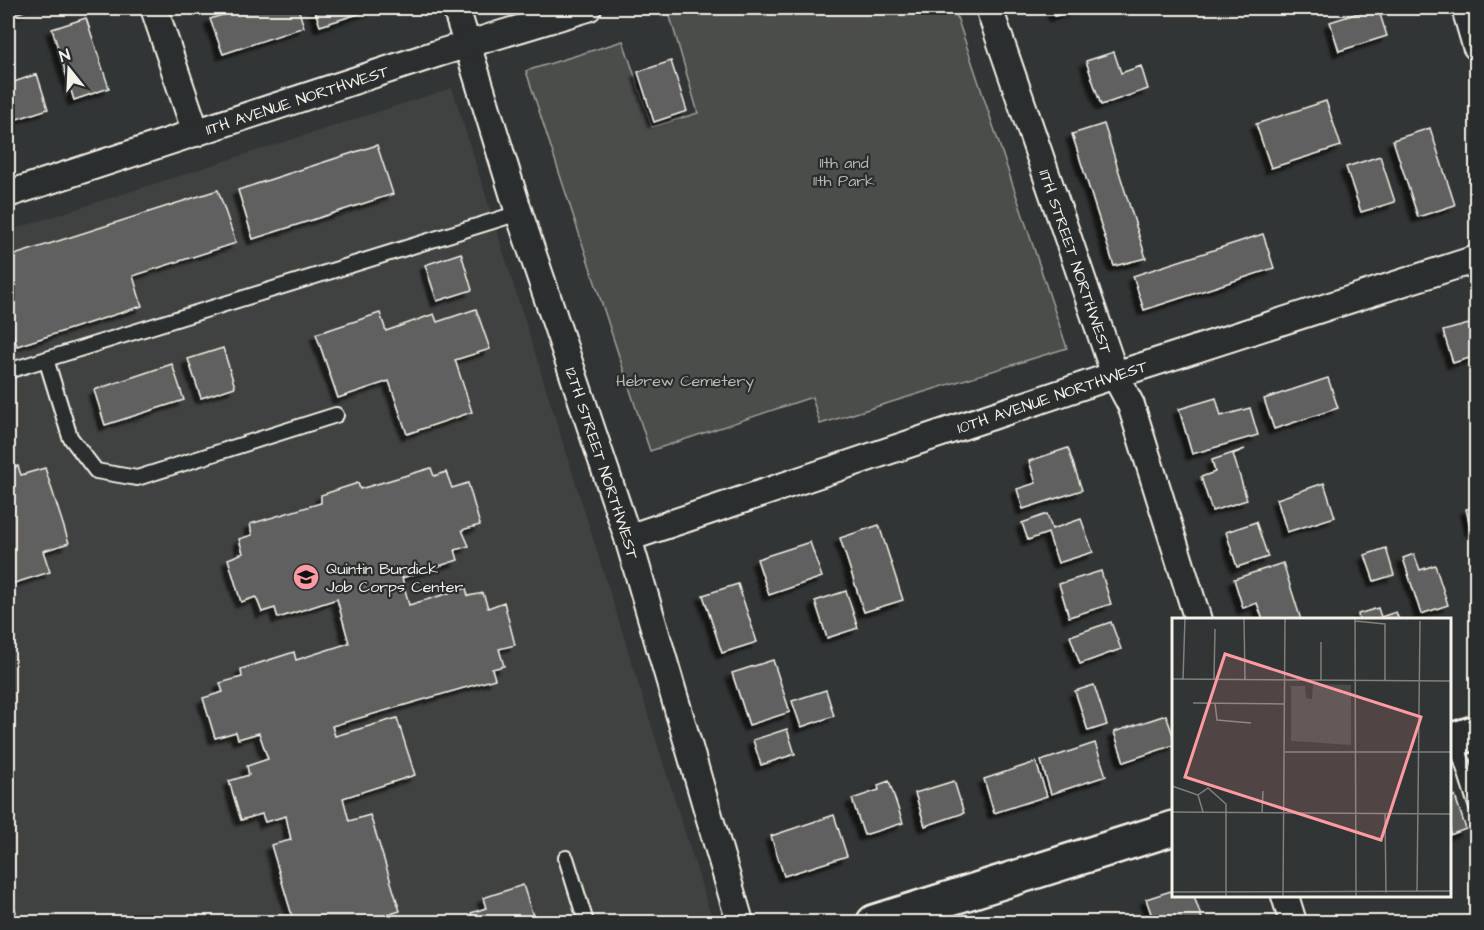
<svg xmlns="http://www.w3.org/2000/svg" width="1484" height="930" font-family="'Architects Daughter',sans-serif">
<defs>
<filter id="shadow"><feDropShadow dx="-5.5" dy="5.5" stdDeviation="1.5" flood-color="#0009"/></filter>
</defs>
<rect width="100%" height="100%" fill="#323535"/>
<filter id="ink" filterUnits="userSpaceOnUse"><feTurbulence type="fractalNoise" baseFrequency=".0167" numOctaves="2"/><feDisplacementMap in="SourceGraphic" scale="12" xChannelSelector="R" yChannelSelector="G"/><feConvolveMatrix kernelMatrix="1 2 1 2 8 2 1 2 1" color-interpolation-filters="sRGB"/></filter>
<g filter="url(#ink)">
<path fill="#404242" d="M452,88L713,922H8V231Z"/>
<path fill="#4b4d4c" stroke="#a09f9a" stroke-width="1.5" d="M687,8H954L1067,348L820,424L812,397L650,451L526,71L623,41L652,127L698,113L669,13Z"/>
<path fill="#5f605f" stroke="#f4f1e8" stroke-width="1.5" filter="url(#shadow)" d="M8,8H34L8,16Z
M243,8H298L304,27L223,54L210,19Z
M314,8H377L320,26Z
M1052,8H1080L1055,16Z
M1374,8H1378L1387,36L1339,51L1330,22Z
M86,18L109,88L74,100L52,29Z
M1114,52L1121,73L1141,66L1148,89L1101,105L1086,61Z
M671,61L687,111L654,122L638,72Z
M37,74L48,109L8,122V84Z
M1326,101L1341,146L1271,168L1256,124Z
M1104,124L1146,258L1114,266L1072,134Z
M1430,128L1455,205L1418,217L1393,140Z
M377,145L393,194L253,239L238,190Z
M1380,156L1395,202L1361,212L1346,167Z
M218,190L236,243L133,276L142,306L17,346L8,317V257Z
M1263,234L1274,268L1144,310L1133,276Z
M461,253L472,290L437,301L425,265Z
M476,309L490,349L455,360L472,412L407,434L389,381L338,398L316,334L380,313L386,331L434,314L437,322Z
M1476,322V356L1453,363L1443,331Z
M223,348L235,387L201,398L188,359Z
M172,364L184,400L105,425L94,390Z
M1328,378L1338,408L1274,429L1264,399Z
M1216,398L1221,416L1250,408L1258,435L1192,454L1179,409Z
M1068,448L1082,490L1023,509L1017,489L1036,483L1029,461Z
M1245,449L1233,454L1247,500L1212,511L1201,477L1215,472L1212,460Z
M18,466L21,475L45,468L69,543L43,551L50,572L8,585V469Z
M431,468L434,476L446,472L452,488L468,483L480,525L462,530L469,546L455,550L458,560L402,578L409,605L466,588L468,596L483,593L488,608L504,602L515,645L499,649L504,666L492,669L495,679L332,726L335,736L397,718L415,775L343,798L349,821L370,815L400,911L364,922H294L271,845L291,840L286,816L265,822L262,814L241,820L229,781L249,775L247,766L268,759L259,733L238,739L236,732L215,738L203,698L223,692L220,683L242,677L241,669L294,652L296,660L349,643L337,599L278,618L275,608L262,612L256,597L241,602L228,559L243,553L239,539L252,535L250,524L321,503V495L358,483L360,489Z
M1324,483L1335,517L1287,532L1277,499Z
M1476,507V529L1471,530L1466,509Z
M1047,514L1052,529L1081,519L1093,552L1058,563L1048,533L1028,540L1022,523Z
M1256,522L1268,557L1237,567L1226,532Z
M879,525L903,600L864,612L840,538Z
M810,542L822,577L769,595L757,559Z
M1386,548L1394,575L1374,581L1365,555Z
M1414,554L1420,570L1435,565L1448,605L1421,614L1403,558Z
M1283,563L1301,620H1263L1257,603L1243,608L1234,579Z
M1101,571L1111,604L1069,617L1059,584Z
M738,584L757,642L722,653L703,595Z
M846,591L858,628L827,638L815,601Z
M1378,608L1381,617L1396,612L1399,620H1359L1358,614Z
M1111,622L1121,649L1080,664L1070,636Z
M773,660L790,712L749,725L732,673Z
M1094,685L1107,725L1088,731L1075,691Z
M826,690L834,716L801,727L792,701Z
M1166,715L1174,738V745L1124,762L1114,732Z
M787,729L795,754L761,765L753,740Z
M1095,743L1106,776L1051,794L1041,761Z
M1036,762L1047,796L994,813L984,779Z
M889,781L903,823L864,835L852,799L879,790L878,785Z
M954,781L964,813L925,826L915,793Z
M1455,796L1466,829L1450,835V797Z
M834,815L847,856L784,876L771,836Z
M523,885L535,922H475L471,913L486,908L483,898Z
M8,887L19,922H8Z
M1174,890V896H1194L1202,919L1190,922H1154L1146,899Z"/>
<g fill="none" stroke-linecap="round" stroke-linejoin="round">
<defs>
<path id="lane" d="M46,359L70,437L96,471L137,478L336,415
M8,371L519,213
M1455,739L1476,805
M566,858L586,922"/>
<g id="street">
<path d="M154,8L196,133"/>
<path id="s1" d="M456,8L519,213L628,538L740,922"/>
<path id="s2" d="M989,8L1115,375L1131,405L1198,620"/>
<path d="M1465,8L1476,46"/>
<path id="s3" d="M8,194L439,53L588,8"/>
<path id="s4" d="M628,538L1115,375L1476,259"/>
<path d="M1285,896L1293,922"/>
</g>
<path id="secondary" d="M1450,741L1476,732
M874,922L1174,828"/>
</defs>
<use href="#lane" stroke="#f4f1e8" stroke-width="18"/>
<use href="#street" stroke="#f4f1e8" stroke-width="30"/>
<use href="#secondary" stroke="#f4f1e8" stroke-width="38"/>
<use href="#lane" stroke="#2a2d2e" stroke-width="14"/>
<use href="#street" stroke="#2a2d2e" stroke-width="26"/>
<use href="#secondary" stroke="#2a2d2e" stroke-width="33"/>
</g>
</g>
<defs>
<symbol id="university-disc" viewBox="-11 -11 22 22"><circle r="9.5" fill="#ff9aa2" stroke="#2a2d2e"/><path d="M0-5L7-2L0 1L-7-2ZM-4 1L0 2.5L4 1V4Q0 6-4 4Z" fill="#111"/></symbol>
</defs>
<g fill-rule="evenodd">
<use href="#university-disc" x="291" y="562" width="30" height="30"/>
</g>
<g text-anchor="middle" stroke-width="4.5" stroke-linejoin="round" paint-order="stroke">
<g font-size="16" fill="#f4f1e8" stroke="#2a2d2e">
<text dy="6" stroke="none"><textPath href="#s3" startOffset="304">11TH AVENUE NORTHWEST</textPath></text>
<text dy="6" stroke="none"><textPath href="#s2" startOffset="268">11TH STREET NORTHWEST</textPath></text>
<text dy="6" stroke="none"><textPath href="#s4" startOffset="447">10TH AVENUE NORTHWEST</textPath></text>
<text dy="6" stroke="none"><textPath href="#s1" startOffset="478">12TH STREET NORTHWEST</textPath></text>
</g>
<g font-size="16" fill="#b9b8b1" stroke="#2a2d2e">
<text x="844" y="168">11th and<tspan x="844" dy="18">11th Park</tspan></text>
<text x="685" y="386">Hebrew Cemetery</text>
</g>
<g font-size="16" fill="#f4f1e8" stroke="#2a2d2e" text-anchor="start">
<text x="326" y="574">Quintin Burdick<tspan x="326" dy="18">Job Corps Center</tspan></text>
</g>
</g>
<g transform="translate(1172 618)">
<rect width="279" height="279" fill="#323535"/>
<path d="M141,66L179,67V127L119,123V68H133L134,80L140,81Z" fill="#4b4d4c"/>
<path fill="none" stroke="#80807d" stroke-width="1.5" d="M72,0L73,62M183,0L184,279M183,3L213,6V62M0,61L279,63M11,61L13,0M42,62L43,11M149,62V24M21,85L112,86M43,85L45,102L79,105M113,134H279M0,168L26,177L31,194M26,177L36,170L54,186V279M0,194L279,196M90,195L91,173M213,196L214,275M0,274L279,273M245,274L248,3M111,279L113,0"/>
<path fill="#ff9aa2" fill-opacity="0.15" stroke="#ff9aa2" stroke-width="3" d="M53,36L249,99L209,222L13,159Z"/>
<rect width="279" height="279" fill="none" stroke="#f4f1e8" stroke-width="3"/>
</g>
<rect width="1484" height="930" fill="none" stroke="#2a2d2e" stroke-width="30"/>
<rect x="15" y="15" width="1454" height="900" fill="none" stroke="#f4f1e8" stroke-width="2" filter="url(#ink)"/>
<g transform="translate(69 69) rotate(342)" stroke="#2a2d2e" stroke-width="4.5" paint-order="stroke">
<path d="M0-4.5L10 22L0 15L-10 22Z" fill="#f4f1e8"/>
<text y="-9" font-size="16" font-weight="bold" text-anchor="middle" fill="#f4f1e8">N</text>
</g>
</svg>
